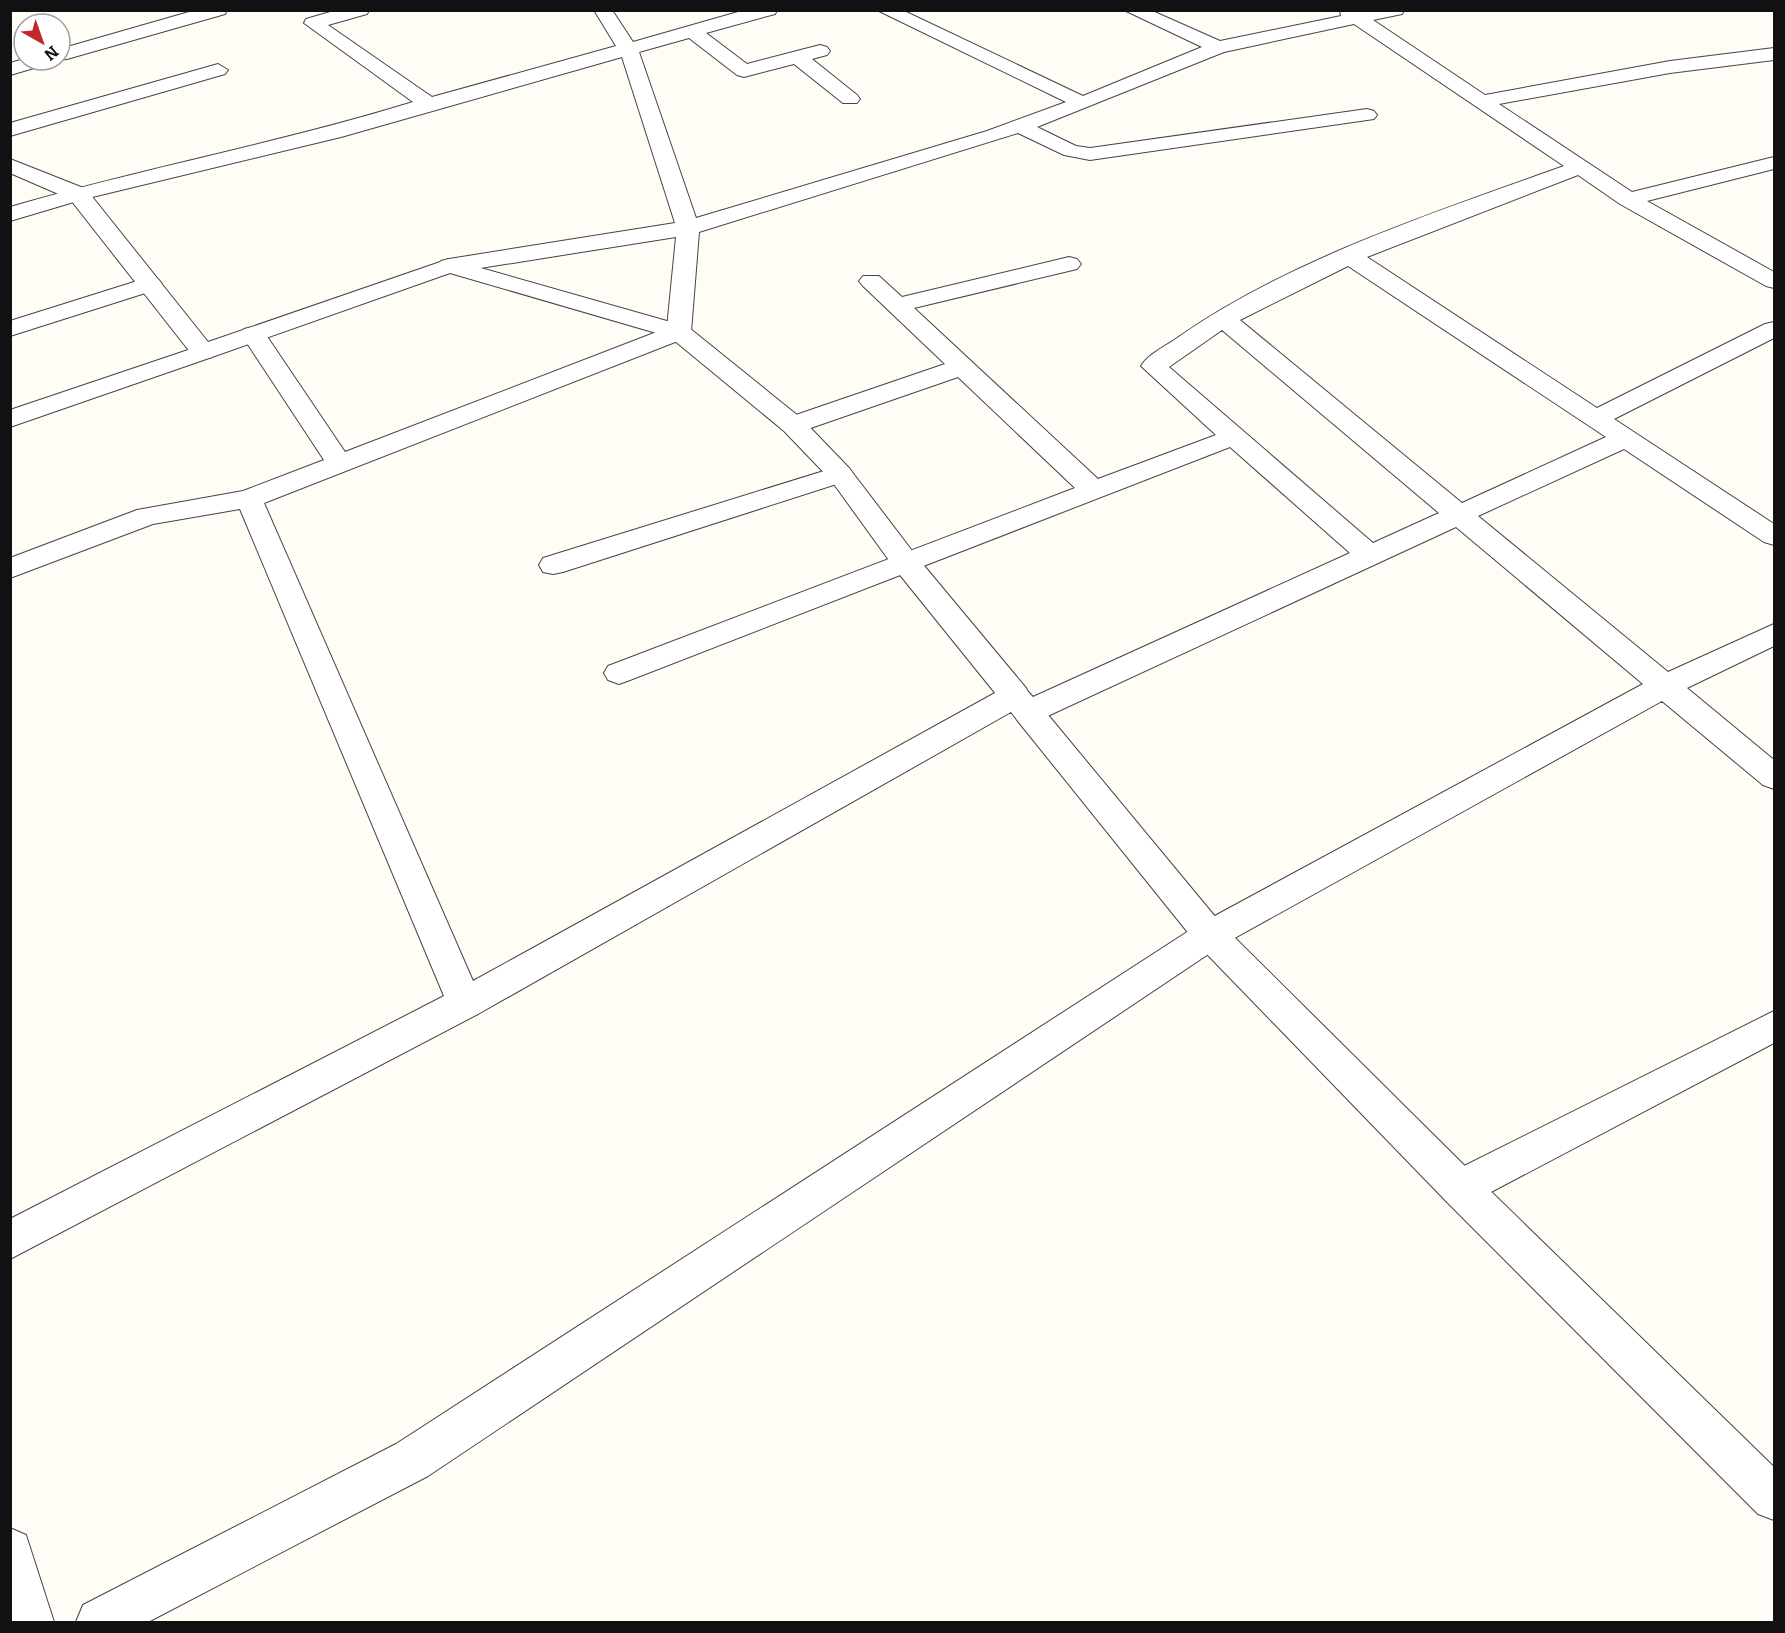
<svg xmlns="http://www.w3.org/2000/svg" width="1785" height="1633" font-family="Bitter,serif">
<rect width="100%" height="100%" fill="#fffdf5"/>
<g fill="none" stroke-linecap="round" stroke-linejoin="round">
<defs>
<path id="minor" d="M196,10H227L225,14L67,59L57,60H60V49Z
M337,10H369L367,14L328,25L432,97L616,46L594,10H612L633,42L745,10H777L775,14L706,33L747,64L820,45L827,47L830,51L827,55L812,59L857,95L860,99L857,103H843L794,64L744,77L737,75L689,38L639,52L696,218L987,131L1066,102L877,10H902L1083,96L1202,47L1124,10H1150L1220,41L1341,16L1340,10H1404L1402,14L1373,20L1485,95L1670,61L1774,48V60L1670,73L1499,104L1632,192L1774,157V169L1647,201L1774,272V288L1766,286L1620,204L1578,175L1367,257L1597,408L1765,324L1774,322V338L1614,419L1774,524V545L1764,542L1624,449L1478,516L1668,672L1774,624V646L1687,688L1774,760V789L1763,785L1662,701L1222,945L428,1476L148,1622H76L83,1605L396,1444L1198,925L1643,684L1456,527L1039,720C1026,724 1019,723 1011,712L478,1014L10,1259V1219L444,996L240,509L153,524L10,578V558L137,510L243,491L324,460L241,334L244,329L253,327L262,329L345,452L667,328L676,237L449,273L441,271L437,266L441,261L449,259L675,223L622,57L341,137L84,199L10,221V207C144,168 280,143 413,102L304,23L306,19ZM1354,24L1564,166C1436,212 1293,258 1180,336C1168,345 1149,353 1141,366L1216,435L1098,479L914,308L1077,269L1081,264L1077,259L1069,257L902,297L879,276H863L859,281L863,286L945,364L784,419L780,425L784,431L793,433L802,431L958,377L1075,488L608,666L604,673L608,680L619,684L630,680L1230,447L1350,553L1033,697C1024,686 1017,684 1004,688L473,981L264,503L688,337L691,332L699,232L1018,133L1064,155L1090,160L1374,119L1377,115L1374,111L1367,109L1090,148L1076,146L1037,127L1224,52ZM1348,266L1606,437L1462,503L1240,320ZM1222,330L1439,513L1373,543L1169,367Z
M24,59V60H51L48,64L10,75V63Z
M218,64L228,70L225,74L10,136V123Z
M150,277L158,279L162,284L158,289L10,336V321Z
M203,345L212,347L215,352L212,357L10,427V410Z
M840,466L849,468L853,474L849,480L563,572L553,574L543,572L539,565L543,558Z
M1774,1011V1043L1474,1201L1460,1206L1446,1201L1440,1188L1446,1175Z
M10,1528L26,1535L54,1622H10Z"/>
<path id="tertiary" d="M10,159L86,189L208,342L449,259L688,327L802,419L849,468L916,556L1026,688L1030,696L1027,701L1039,704L1222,925L1474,1175L1774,1467V1520L1758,1514L1446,1201L1198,945L1017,720L1012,712L1016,707L1004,704L896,570L831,480L784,431L670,337L450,273L212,357L203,359L194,357L70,199L10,173Z"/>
</defs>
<use href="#minor" stroke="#444" stroke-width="2"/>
<use href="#tertiary" stroke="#444" stroke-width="2"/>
<use href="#minor" fill="#fff" fill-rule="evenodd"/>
<use href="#tertiary" fill="#fff" fill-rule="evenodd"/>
</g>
<rect width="1785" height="1633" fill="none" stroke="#111111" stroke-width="24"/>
<g transform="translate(42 42) rotate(140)"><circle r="28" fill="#ffffff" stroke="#a0a0a0" stroke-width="1.5"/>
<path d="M0-4.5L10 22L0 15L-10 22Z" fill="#c4262e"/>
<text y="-9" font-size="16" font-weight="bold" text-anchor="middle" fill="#111111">N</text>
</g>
</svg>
